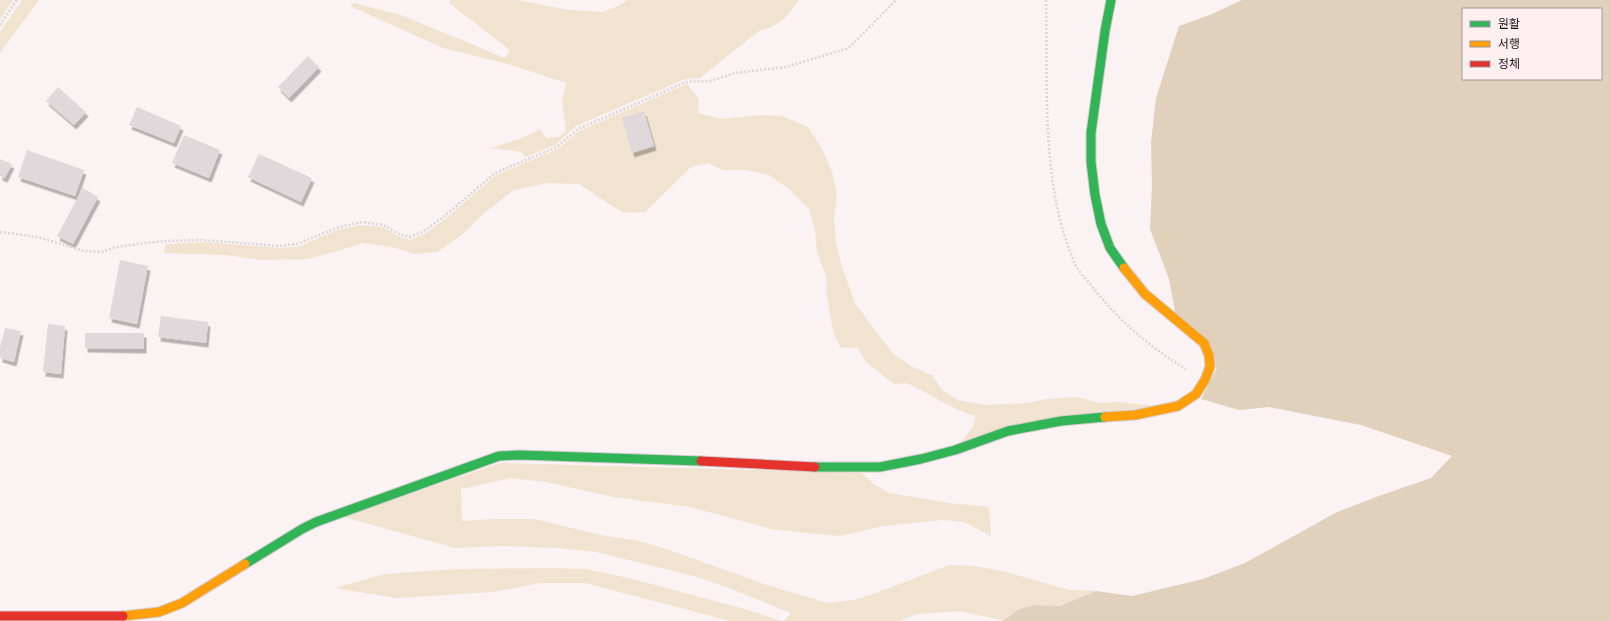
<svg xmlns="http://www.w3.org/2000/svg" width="1610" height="621" font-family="Bitter,'Noto Sans KR',serif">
<defs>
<filter id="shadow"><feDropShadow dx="2.5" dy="4.5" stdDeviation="0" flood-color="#0004"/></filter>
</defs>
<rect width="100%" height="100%" fill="#faf2f3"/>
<path fill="#f2e3d0" d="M0,0H13L0,20Z
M22,0H39L0,53V32Z
M450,0H516L570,10L603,12L618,6L628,0H799L785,18L772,27L759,31L700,78L685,79L576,126L555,145L526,157L521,152L491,148C508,143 524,138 540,129L546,138L559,137L566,131L562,102L566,83L511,65L443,48L350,6L354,3L401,15L505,58L510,50L449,3Z
M687,84L699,99L698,113L721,119L761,115L782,116L808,127L823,151L833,175L837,197L834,217L836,242L842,267L855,303L893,354L913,367L933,376L942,390L958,400L986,405L1027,403L1047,399L1077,397L1100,403L1120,402L1156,406L959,444L972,428L976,417L958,410L915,387L906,383L894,384L866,362L858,348L840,347L833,331L826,291L827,279L817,252L815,230L809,209L789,189L769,175L745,170H723L708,163L691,167L645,212L623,213L579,184L548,183L514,190L484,213L462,235L437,252L415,254L392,247L362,243L335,252L307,259L261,260L225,255L164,253L166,244L201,242L279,248L298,247L339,229L362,225L382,227L398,236L410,240L426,233L444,220L496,175L558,149L579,131Z
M500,463L861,473L874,484L889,493L949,503L989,507L991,536L964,522L943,520L883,526L840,536L806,533L771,529L690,507L613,497L546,482L511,478L461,489L462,521L494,519H534L601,535L639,541L669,550L767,585L828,603L858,599L889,588L949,565L974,566L1003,571L1069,590L1096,591L1060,606L1035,605L1019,609L1002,620L959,611L917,614L899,621H784L791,613L729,588L694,576L596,552L558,548L504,546L455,548L344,517Z
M545,568L586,569L633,579L748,610L782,621H730L585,583H540L493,592L396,598L335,588L384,574L459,569Z"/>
<path fill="#e1d0bb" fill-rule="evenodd" d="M1242,0H1610V621H1002L1019,609L1035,605L1060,606L1096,591L1132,596L1203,579L1245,563L1337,512L1376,497L1431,478L1452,456L1361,425L1269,407L1239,410L1201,399L1217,368L1175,312L1169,279L1150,229L1152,185L1151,143L1156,98L1179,26L1212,14ZM1463,9H1601V79H1463Z"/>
<path fill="#e0d9db" filter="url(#shadow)" d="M308,56L319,67L289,98L278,87Z
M58,87L86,112L74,125L46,101Z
M137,107L181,126L174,143L129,125Z
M644,111L654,146L632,153L622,118Z
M184,135L220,150L209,178L172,163Z
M27,150L84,170L75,196L18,177Z
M259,154L312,178L301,202L248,177Z
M0,159L12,164L5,178L0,176Z
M83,188L98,197L73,244L57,236Z
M120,260L148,266L137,324L109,318Z
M161,316L208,322L206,343L158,337Z
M48,324L65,326L61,374L43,372Z
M5,328L21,331L14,362L0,358V347Z
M85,333H144V349L85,348Z"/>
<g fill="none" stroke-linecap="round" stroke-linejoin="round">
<defs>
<path id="fast" d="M1111,0L1105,31L1091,133V162L1095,195L1101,224L1110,248L1124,268
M815,467H880L921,459L955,450L1008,431L1061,421L1105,417
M245,564L302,529L316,522L499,456L519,455L701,461"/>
<path id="slow" d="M1105,417L1135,415L1178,406L1196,394L1205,380L1210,367L1209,355L1204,343L1145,294L1124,268
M123,616L159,612L182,603L245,564"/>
<path id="jam" d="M701,461L815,467
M0,616H123"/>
</defs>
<use href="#fast" stroke="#d4cccd" stroke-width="11"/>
<use href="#slow" stroke="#d4cccd" stroke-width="11"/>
<use href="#jam" stroke="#d4cccd" stroke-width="11"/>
<path stroke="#d8d6d6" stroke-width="2.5" stroke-dasharray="2 2" stroke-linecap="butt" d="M1046,0C1048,86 1040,187 1076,266C1080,273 1086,279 1091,285C1117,319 1149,347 1186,369
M0,25L17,0
M0,232L38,237L84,251L101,252L117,247L144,243L166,241L201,240L279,246L297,244L339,227L362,222L383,225L399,234L410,237L424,231L442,218L495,173L557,147L578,129L686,82L711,81L735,73L786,67L849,48L896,0"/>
<use href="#fast" stroke="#30b455" stroke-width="9"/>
<use href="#slow" stroke="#ff9f0a" stroke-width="9"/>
<use href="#jam" stroke="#e5322d" stroke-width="9"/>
</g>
<rect x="1462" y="8" width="140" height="72" fill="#feeff0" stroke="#a39798"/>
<rect x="1470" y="21" width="20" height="6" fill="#30b455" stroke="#a39798"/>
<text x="1498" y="28" font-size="12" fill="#1b1314">원활</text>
<rect x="1470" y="41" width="20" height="6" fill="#ff9f0a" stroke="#a39798"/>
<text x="1498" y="48" font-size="12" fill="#1b1314">서행</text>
<rect x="1470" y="61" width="20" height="6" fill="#e5322d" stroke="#a39798"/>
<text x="1498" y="68" font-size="12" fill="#1b1314">정체</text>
</svg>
